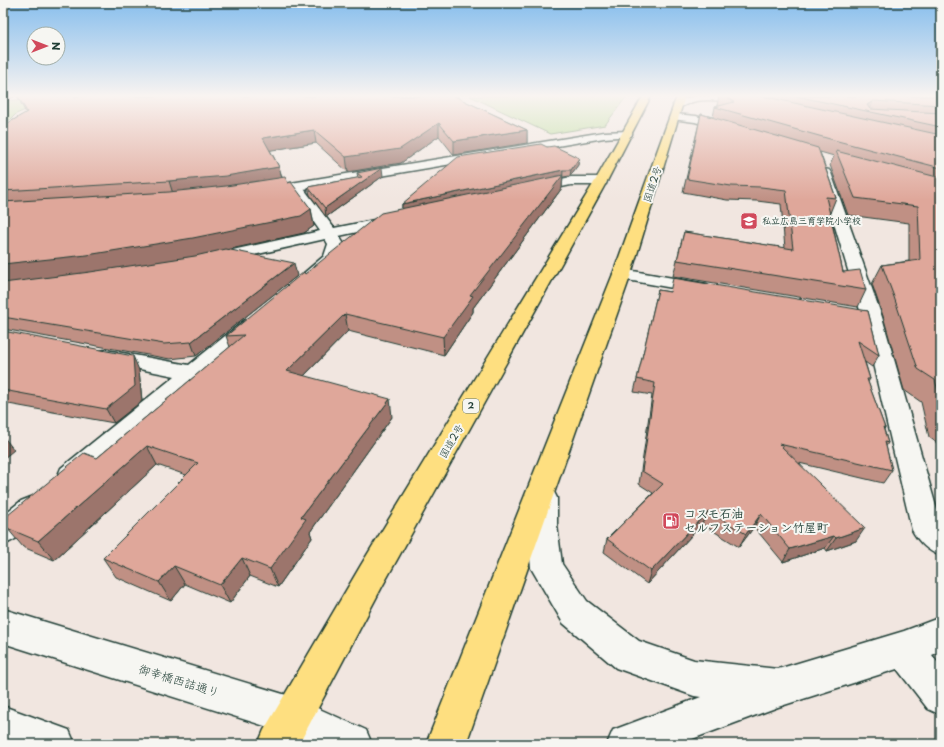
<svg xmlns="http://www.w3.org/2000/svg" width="944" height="747" font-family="'Playpen Sans','Klee One',sans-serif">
<rect width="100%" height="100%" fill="#f1e6e0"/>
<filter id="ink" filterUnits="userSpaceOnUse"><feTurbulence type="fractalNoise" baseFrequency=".025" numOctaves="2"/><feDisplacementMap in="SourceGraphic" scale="8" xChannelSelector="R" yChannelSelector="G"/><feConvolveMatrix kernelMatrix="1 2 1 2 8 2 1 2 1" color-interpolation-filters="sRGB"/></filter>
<g filter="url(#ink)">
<path fill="#b6db96" stroke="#6a8c65" d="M58,96L16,114L10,120H3V106L5,101Z
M470,96H627L605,125L550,134Z"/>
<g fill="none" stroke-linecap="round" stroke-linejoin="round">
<defs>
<path id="minor" d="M696,96C709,96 743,93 752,102L748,105C731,102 713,98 696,101C690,102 684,106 678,108L673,105L682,99Z
M675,114L696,116L732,127L733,129L728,132L695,122L672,119L670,117L672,115Z
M627,131L631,132L632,134L631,136L604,138L304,189L334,228L394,216L399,217L401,220L399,223L339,236L344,244C342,249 341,255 338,259C333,269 318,279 307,277L304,273L324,256L328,244L325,239L214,264L208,262L206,259L208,256L214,254L320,231L292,191L265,195L260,194L258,191L260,188L604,132Z
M825,169L829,170L831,173L882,317L941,524V556C928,551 919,543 912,530L862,317L819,173L821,170Z
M571,177H601L606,178L607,181L606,184L601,185H571L533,193L528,192L526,189L528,186Z
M622,269L701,283L707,284L710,288L707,292L701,293L616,278L613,274L616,270Z
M252,318L259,320L262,324L259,328L81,482L71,485L61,482L58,475L61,468L175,376L99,361L95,356L99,351L106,350L189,365L245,320Z
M543,487L553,490L557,498V525L562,564L587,601L639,641L694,660L778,669L904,631L941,617V651L932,655L941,667V715L928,709L897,669L778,707L679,744H607L613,730L701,697L694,696L616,668L563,623L531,568L527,525L529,498L533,490Z
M31,497L41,501L45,509C37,524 19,539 3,545V515L21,501Z
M3,609L293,697L366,730L372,744H309L287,733L3,643Z
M3,706L69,730L75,744H3Z"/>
<path id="highway" d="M643,96H651L607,181L383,585L299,744H258L264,730L361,565L595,181Z
M677,96H685L631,274L466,744H426L613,274Z"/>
</defs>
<use href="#minor" stroke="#1f3d34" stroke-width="3"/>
<use href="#highway" stroke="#1f3d34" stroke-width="3"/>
<use href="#minor" fill="#f6f6f2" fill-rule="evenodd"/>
<use href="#highway" fill="#fedf80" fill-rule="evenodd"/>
</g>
<path fill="#c09084" stroke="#1f3d34" d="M17,96H458V98L527,130V143L454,155L439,136L401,163L348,172L316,143L270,150L279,167L282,177L288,183L311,209L314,226L304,233L227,249L297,276L196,356L170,359L3,329V126L26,113Z
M719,96H941V446L929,437L921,402L904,390L883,316L872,284L882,265L909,261V223L848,215L830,165L834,156L820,152L836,198L830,213L843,272L866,290L858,307L673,276L684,232L785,248L781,204L757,201L727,200L683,192L701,114L713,117L715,107L719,106L717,105Z
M547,147L579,158L578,165L570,176L563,177L562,188L473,308V312L444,355L348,331L304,376L392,417L310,532L312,538L278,587L250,576L230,603L185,584L171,601L116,577L103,558L186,475L157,465L54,560L23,547L7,528L97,458L230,347L226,336L305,274L402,209V204Z
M357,173L383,176L326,217L310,195L308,187L358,178Z
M658,290L670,292L868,311L879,355L872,367L865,362L870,379L868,382L885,428L884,429L888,443L886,446L892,470L883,483L799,463L856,541L827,551L825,548L783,562L754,527L739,547L702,524L647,584L604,552L607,539L653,493L639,484L652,395L634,392Z
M3,331L139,370L142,401L114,423L3,403Z"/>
<path fill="#9c756c" stroke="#1f3d34" d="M3,96H16L3,102Z
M873,101L869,112L867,105Z
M439,123V136L401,163L348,172L346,157Z
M314,130L316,143L266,151L263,138Z
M527,130V143L454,155V141Z
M579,158L578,165L570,176L571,170Z
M279,167L283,182L174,197L169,181Z
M382,168L383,176L326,217L325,208Z
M563,170L562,188L473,308V312L444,355L443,337L402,211V204Z
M311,209L314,226L304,233L199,256L96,273L3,284V264Z
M294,263L297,276L196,356L191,342Z
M345,314L348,331L291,389L287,371Z
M133,356L139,370L142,401L114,423L106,409Z
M390,399L392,417L310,532L312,538L278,587L270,569L301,517Z
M3,436L14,450L3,459Z
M147,446L157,465L54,560L38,541Z
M708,511L702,524L647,584L651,571Z
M761,514L754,527L739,547L746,534Z
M865,528L856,541L827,551L836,538Z
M834,536L825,548L783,562L790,549Z
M242,558L250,576L230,603L220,585Z
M174,566L185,584L171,601L159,582Z"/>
<path fill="#dfa79a" stroke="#1f3d34" d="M18,96H454L527,130L454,141L439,123L400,149L346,157L314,130L263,138L279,167L226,176L169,181L3,191V126L27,112Z
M724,96H762L941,135V168L830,139L715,107L734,102Z
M796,96H941V105L873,101L867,105L870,109L941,113V127Z
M701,114L818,148L836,198L826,197L843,272L860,270L866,290L677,260L684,232L793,249L786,190L761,187L731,186L687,179Z
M541,144L547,147L554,146L579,158L571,170H563L402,204L458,157Z
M836,151L941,178V402L935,380L918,369L894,297L882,265L920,260L918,206L855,198Z
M382,168L325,208L308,187L362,177L357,173Z
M563,175L470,295L473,296L443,337L345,314L287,371L390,399L301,517L306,519L270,569L242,558L220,585L174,566L159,582L103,558L198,463L147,446L38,541L7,528L8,515L84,453L97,458L244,335L226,336L304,272L305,274L381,213Z
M285,177L288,183L291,182L311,209L301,216L193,238L87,255L3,264V202L169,192L226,186Z
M226,249L294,263L191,342L164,344L3,317V283L90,272L195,256Z
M673,278L868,311L879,355L858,341L870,379H867L885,428L883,427L888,443L885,442L892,470L779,444L865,528L836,538L834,536L790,549L761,514L746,534L708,511L651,571L607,539L663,484L642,471L655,383L637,379L658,290L670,292Z
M3,331L133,356L135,386L106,409L3,390Z"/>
</g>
<linearGradient id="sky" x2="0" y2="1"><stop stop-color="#87beed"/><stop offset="0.48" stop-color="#f9f4f1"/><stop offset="1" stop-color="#f9f4f1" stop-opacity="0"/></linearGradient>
<rect width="944" height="200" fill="url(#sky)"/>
<defs>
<symbol id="school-square" viewBox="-11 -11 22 22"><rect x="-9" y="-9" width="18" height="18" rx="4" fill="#d1495b" stroke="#f6f6f2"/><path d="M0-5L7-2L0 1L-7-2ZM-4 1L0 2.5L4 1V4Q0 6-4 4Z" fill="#fff"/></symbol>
<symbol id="fuel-square" viewBox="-11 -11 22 22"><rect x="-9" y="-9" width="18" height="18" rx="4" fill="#d1495b" stroke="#f6f6f2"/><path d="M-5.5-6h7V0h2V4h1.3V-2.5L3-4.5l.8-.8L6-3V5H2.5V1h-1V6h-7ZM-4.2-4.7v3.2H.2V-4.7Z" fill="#fff"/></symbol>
</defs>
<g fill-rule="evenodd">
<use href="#school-square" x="739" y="211" width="20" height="20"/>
<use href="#fuel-square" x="661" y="511" width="20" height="20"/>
</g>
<g text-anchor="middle" stroke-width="4" stroke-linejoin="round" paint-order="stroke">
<g font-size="9" font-weight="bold" fill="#1f3d34" stroke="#f6f6f2" text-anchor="start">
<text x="762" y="224">私立広島三育学院小学校</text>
</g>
<rect fill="#f6f6f2" stroke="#60746d" stroke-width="1" x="463" y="399" width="16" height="14" rx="3"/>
<g font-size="9" font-weight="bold" fill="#1f3d34">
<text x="471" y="409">2</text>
</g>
<g font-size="10" fill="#1f3d34" stroke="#f6f6f2">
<text transform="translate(652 184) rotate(-72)" y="4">国道2号</text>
<text transform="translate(451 441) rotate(-60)" y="4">国道2号</text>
</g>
<g font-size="12" font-weight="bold" fill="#1f3d34" stroke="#f6f6f2" text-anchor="start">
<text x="684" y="518">コスモ石油<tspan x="684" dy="14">セルフステーション竹屋町</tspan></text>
</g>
<g font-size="12" fill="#1f3d34" stroke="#f6f6f2">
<text transform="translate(179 681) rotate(17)" y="4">御幸橋西詰通り</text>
</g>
</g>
<rect width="944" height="747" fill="none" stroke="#f6f6f2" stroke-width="16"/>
<rect x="8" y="8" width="928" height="731" fill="none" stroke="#1f3d34" stroke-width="1.5" filter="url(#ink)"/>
<g transform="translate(46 46) rotate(90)"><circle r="19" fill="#f6f6f2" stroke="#a0aca6"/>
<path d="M0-3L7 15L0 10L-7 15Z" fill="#d1495b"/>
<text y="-6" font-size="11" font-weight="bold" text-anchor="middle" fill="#1f3d34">N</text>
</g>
</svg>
